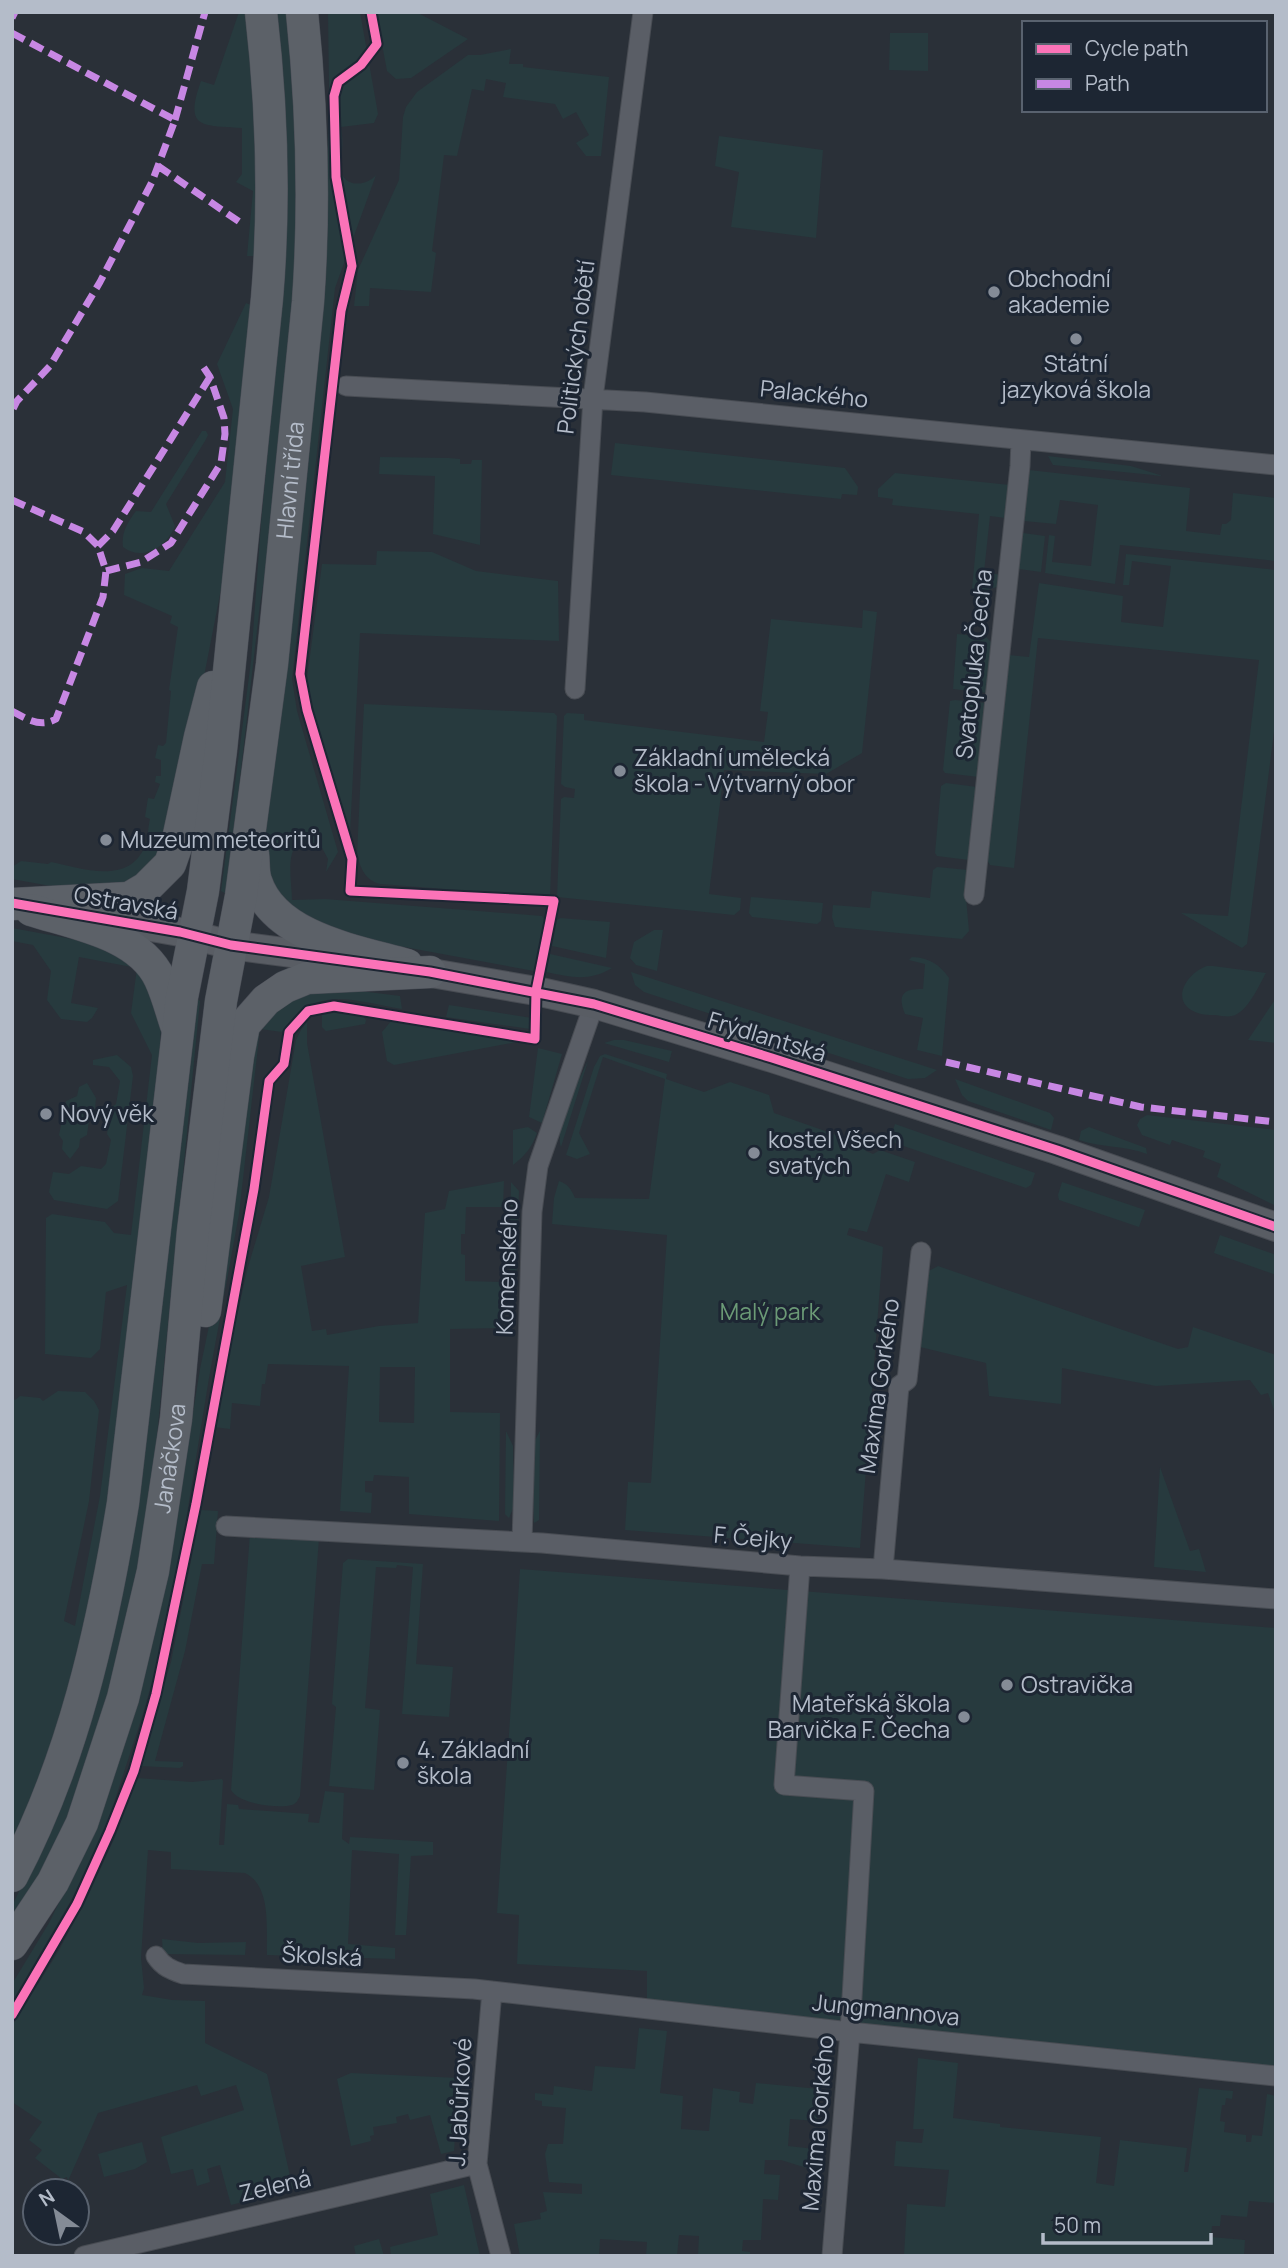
<svg xmlns="http://www.w3.org/2000/svg" width="1288" height="2268" font-family="Manrope,sans-serif">
<rect width="100%" height="100%" fill="#2a3038"/>
<path fill="#273a3e" fill-rule="evenodd" d="M239,12H247L255,92L256,256H247L253,191L236,182L242,174V128C201,125 184,129 201,81L214,85Z
M273,12H289L297,89L299,246L273,527L260,604L227,892L225,893L221,891L251,661L261,523L282,300Z
M328,12H360L378,114L374,123L341,127C342,134 343,142 342,150C342,156 340,162 340,168C343,188 366,187 376,175L335,288L292,679L297,711L338,852L326,872L328,859L321,846C280,827 292,879 292,900L325,899L542,916L545,921L534,971L323,932L267,885L263,833L326,254L329,85Z
M376,12H416L468,39L411,78L396,79L387,71Z
M890,33H928V71L889,70Z
M511,49L509,64H523V67L609,77L601,156H586L576,143L589,135L576,112L563,119L555,104L503,97L506,83L486,79L484,91L472,89L457,156L444,155L432,251L436,253L431,292L370,288L369,306H354L358,270L399,180L403,117L406,107L417,92L468,55H480Z
M719,136L823,150L816,238L731,227L739,172L715,166Z
M246,303L251,305L222,584L192,738L167,845L145,879L95,894L12,879V867L21,861L48,864L51,862C81,868 129,886 145,846C148,838 148,827 150,819L145,817L148,798L154,799L160,784L155,782L156,776H161V760L155,758L158,745L163,746L166,743L171,691L169,690L178,627L170,623L172,616L124,595L125,574L142,568L169,571L225,482L233,409L217,364Z
M202,431H206L208,435L205,441L166,504L175,526C167,547 142,562 123,547C121,532 128,522 136,511L151,512Z
M615,443L845,468L858,487L857,495L842,494L841,499L611,475Z
M1048,456L1131,466L1163,476L1053,465Z
M380,457L449,458L460,459V464H471L472,460H482L480,545L433,534L435,476L379,474Z
M1029,470L1190,488L1186,531L1220,535L1222,524H1226L1231,520L1233,493L1276,498V561L1120,545L1115,584L1045,573L1049,535L1055,536L1052,562L1091,566L1098,505L1060,500L1056,524L1024,521Z
M895,473L1010,485L1006,518L990,516L984,572L1001,575L1000,586L987,590L972,589L979,514L892,505L893,499L878,497V489Z
M1023,533L1045,536L1041,572L1019,569Z
M377,551L432,552L476,571L558,581L559,641L360,633L350,834L312,707L307,679L322,564L376,565Z
M1126,554L1276,570V716L1247,944L1242,948L1181,913L1228,916L1259,660L1038,638L1014,868L990,865L987,860L1009,655L1029,657L1039,583L1123,596L1121,622L1163,627L1171,566L1132,561L1129,585H1123Z
M863,610L877,612L862,753L826,774L724,770L709,894L741,898L740,910L734,915L557,897L561,799L564,797L574,798L575,789L565,787L561,784L564,716L567,713L584,714V720L764,742L768,712L760,711L771,619L862,628Z
M957,634L986,637L993,644L988,693L953,689Z
M955,700L987,703L979,777L945,773L943,770L950,701Z
M364,704L554,713L557,716L550,897L380,884C365,880 361,869 357,855Z
M946,783L977,787L969,860L937,856L935,853L941,786Z
M937,867L968,870L966,898L969,931L962,939L835,927L832,917L833,905L870,908L872,891L930,898L933,870Z
M751,897L823,903L821,921L817,924L752,917L749,913Z
M560,918L610,922L606,958L552,946L557,920Z
M12,928L121,948L148,972L154,983L162,1009L158,1082L128,1350L100,1564L85,1629L54,1742L22,1826L12,1845V1397L15,1400L20,1396L40,1398L43,1401L58,1391L85,1392L94,1401L99,1410L89,1501L64,1621L75,1626L100,1496L127,1285L106,1292L100,1349L91,1358L45,1354L46,1218L52,1214L105,1222L114,1233L131,1235L152,1055L131,1013L137,968L79,957L71,1003L98,1008L92,1018L87,1022L61,1019L47,1000L51,971L33,945L12,941Z
M654,930H663L657,971L636,965L630,958L634,942Z
M550,954L612,968C589,982 571,977 546,972Z
M912,957C930,958 939,964 949,978L942,1056L917,1050L923,1018L905,1014C897,995 903,988 923,989L925,964L909,960Z
M1207,966H1213L1266,973C1259,985 1250,1007 1237,1014C1231,1018 1223,1016 1215,1015C1208,1015 1200,1015 1193,1011C1170,999 1188,972 1207,966Z
M631,972L937,1070L925,1078L908,1079L644,992L635,985Z
M360,991L400,996L402,1009C351,1001 316,983 282,1032L260,1029L239,1214L209,1378L185,1526L157,1664L142,1717L106,1827L73,1897L12,2002V1984L49,1923L85,1850L170,1556L200,1369L214,1302L244,1057L260,1020L306,993Z
M1276,998V1043L1248,1040Z
M197,999L200,1001L150,1506L139,1569L110,1695L69,1818L40,1877L12,1922V1906L57,1812Z
M449,1005L532,1018L530,1029L446,1017Z
M329,1012L363,1016L366,1020L365,1024L326,1031L322,1027V1014Z
M392,1020L522,1041L394,1065L387,1061L382,1032Z
M307,1022V1043L345,1257L301,1266L312,1331L326,1329L327,1335L379,1326L418,1323L425,1213L445,1209L449,1191L504,1181L503,1207H466L465,1234H461V1254L465,1255V1281L502,1282L501,1328L450,1329V1412L500,1413L499,1521L409,1514V1477L374,1475L373,1481H365V1492L372,1493L371,1513L340,1511L349,1366L268,1364L265,1384H262L260,1406L232,1403L230,1429L214,1427L220,1391L248,1267L269,1197L296,1040L301,1030ZM380,1367H415L414,1423L379,1422Z
M614,1040H624L672,1051L669,1062L604,1043Z
M538,1048L562,1054L542,1123L529,1117Z
M605,1054L667,1074L666,1079L704,1092L730,1082L769,1095L774,1113L862,1144L866,1151L873,1154L880,1150L915,1162L909,1182L886,1174L867,1232L849,1228L847,1235L883,1247L860,1548L625,1530L628,1482L651,1483L667,1235L552,1224L554,1198L559,1181C568,1184 571,1189 575,1198L649,1199L665,1079L603,1057L579,1133L590,1154L577,1159L566,1155L594,1067L600,1056Z
M117,1055L131,1067L133,1076L118,1201L107,1209L54,1200L49,1192L53,1172L69,1174L81,1166L101,1169L106,1164L111,1140L107,1134L110,1108L116,1104L120,1081L109,1067L93,1065V1060Z
M588,1061L561,1147C554,1128 579,1079 588,1061Z
M955,1079L1050,1113L1054,1118L1051,1130L968,1101L962,1095Z
M87,1083L96,1098L95,1109L90,1113L87,1135L80,1139L79,1147L70,1159L62,1149L63,1141L59,1135L66,1101L77,1096L79,1087Z
M1147,1115L1276,1130V1206L1217,1177L1221,1164L1203,1157L1205,1151L1172,1140L1170,1145L1142,1135L1137,1125L1140,1119Z
M895,1124L1035,1173L1031,1185L1026,1188L889,1141Z
M528,1127L537,1133C532,1147 525,1156 513,1165V1130Z
M1089,1127L1146,1148L1147,1154C1125,1145 1101,1148 1079,1140L1081,1131Z
M511,1182L519,1191L517,1242H510Z
M1062,1182L1145,1210L1139,1227L1059,1200L1058,1195Z
M1220,1235L1276,1255V1275L1214,1253Z
M517,1248L516,1293L509,1308L510,1249Z
M938,1266L1178,1349L1188,1347L1193,1327L1276,1355V1416L1268,1393L1261,1395L1250,1380L1156,1386L1062,1368L1061,1404L989,1396L986,1363L916,1346L927,1272Z
M506,1431L513,1446L514,1506L509,1518L505,1514Z
M540,1431L539,1520L534,1523L532,1446Z
M1160,1467L1190,1551L1199,1549L1206,1572L1154,1567Z
M201,1510L218,1511L214,1564H202L185,1651L155,1761L183,1762V1766L180,1768L140,1766L171,1662Z
M250,1533L319,1538L300,1796C297,1801 297,1803 292,1805C278,1809 239,1804 231,1790Z
M348,1559L423,1564L416,1664L453,1667L449,1717L402,1714L413,1567L397,1565L396,1568L376,1567L365,1708L380,1710L374,1790L329,1786L336,1707L332,1704L343,1563Z
M520,1569L1276,1628V2067L647,2001V1971L517,1964L519,1915L497,1913Z
M137,1778L192,1782L222,1779L223,1781L219,1845H224L227,1804L238,1805L239,1809L309,1814L308,1822L319,1823L325,1791L344,1793L342,1839L349,1844L350,1837L433,1842V1855L411,1856L406,1935H395L399,1854L352,1850L348,1944L395,1948V1959L267,1955C266,1930 272,1886 245,1873L171,1869V1852L148,1850L141,1958L144,1988L142,1995L172,2000L205,2001V2043L267,2074L293,2189L231,2205L220,2165L207,2169L210,2182L197,2186L193,2169L171,2174L161,2137L244,2110L236,2085L201,2096L197,2085L98,2113L68,2181L67,2177L62,2179L35,2158L42,2150L29,2140L42,2122L12,2102V2026L58,1952L86,1900L115,1837Z
M162,1939L198,1943L246,1942L245,1955L163,1954Z
M639,2028L667,2031L660,2093L683,2096L681,2129L709,2131L713,2088L740,2092L739,2102L753,2104L756,2083L819,2089L817,2121L790,2119L788,2146L815,2149L813,2170L781,2160H765L764,2174L780,2175L778,2200L763,2199L761,2240H743L742,2251L750,2252V2256H698L699,2236L679,2235L677,2256H646L647,2242L600,2239L599,2256H520L514,2224L541,2219L540,2213L547,2211L543,2192L582,2194V2184L549,2182L545,2154L548,2144H563L566,2108L542,2106V2101L535,2100V2093L553,2095L554,2086L592,2091L595,2066L635,2069Z
M918,2058L958,2063L953,2118L1000,2124V2127L1101,2137L1096,2183L1114,2186L1120,2140L1187,2148L1184,2172H1188L1199,2088L1233,2091L1232,2099L1226,2098L1225,2105H1222L1220,2121L1225,2122L1224,2132L1246,2135V2142H1251L1252,2135L1262,2136L1267,2094L1276,2096V2203L1249,2201L1247,2217L1221,2215L1220,2226H1212L1211,2237L1245,2240L1244,2256H904L907,2204L945,2207L949,2170L894,2166L896,2141L922,2143L924,2129H913Z
M351,2073L459,2078L454,2151L441,2154L430,2115L410,2120L408,2114L396,2117L397,2123L373,2127L374,2135L370,2136L371,2141L351,2146L337,2079Z
M142,2142L147,2162L135,2169L104,2177L98,2154Z
M464,2185L480,2256H391L390,2247L438,2235L430,2194Z
M379,2239L384,2256H356L354,2246Z"/>
<g fill="none" stroke-linecap="round" stroke-linejoin="round">
<defs>
<path id="street" d="M346,386L645,402L1276,465
M575,689L593,398L643,12
M974,895L1020,466L1021,440
M226,1526L542,1543L800,1566L883,1569L1276,1599
M522,1542L532,1212L538,1166L594,1004
M800,1566L784,1785L864,1791L850,2032L832,2256
M883,1569L899,1386L907,1380L921,1252
M156,1956C163,1967 172,1970 183,1974L474,1989L850,2032L1276,2076
M492,1991L477,2164L501,2256
M84,2256L477,2164"/>
<path id="secondary" d="M77,914L180,932L231,945L361,962
M408,969L536,991L594,1004L772,1058L1057,1150L1276,1227"/>
<g id="primary">
<path d="M253,854C254,863 253,873 256,881C274,938 358,951 407,965"/>
<path d="M13,904L129,898L146,888L170,864L177,844L200,737L213,687"/>
<path d="M31,910C75,924 139,934 160,979C167,994 171,1010 176,1025"/>
<path d="M205,1311L238,1056L244,1025L266,1000L285,987L307,978L430,972"/>
<path d="M12,1876C73,1760 102,1631 123,1503L182,997L203,891L221,750L267,298C275,203 272,107 261,12"/>
<path id="s1" d="M12,1944L53,1882L82,1823L123,1698L153,1571L176,1419L193,1231L221,1001L241,896L272,664L308,302C315,205 312,108 302,12"/>
</g>
</defs>
<use href="#street" stroke="#484c53" stroke-width="21"/>
<use href="#secondary" stroke="#484c53" stroke-width="30"/>
<use href="#primary" stroke="#484c55" stroke-width="33"/>
<use href="#street" stroke="#5a5e66" stroke-width="19"/>
<use href="#secondary" stroke="#595d64" stroke-width="28"/>
<use href="#primary" stroke="#5c6168" stroke-width="32"/>
<path stroke="#c787e3" stroke-width="7" stroke-dasharray="14 7" stroke-linecap="butt" d="M12,18L15,12
M12,33L175,120L152,182L100,282L50,366L17,401L12,411
M175,120L205,12
M158,166L244,225
M12,500L84,532L98,546L106,571L103,597L56,719C40,728 27,719 12,711
M98,546L113,531L210,377
M106,571L141,562L171,543L221,463L225,434L224,418L210,377L202,365
M946,1062L1141,1107L1276,1122"/>
<defs>
<path id="cycleway" d="M12,903L180,932L231,945L430,972L594,1004L772,1058L1057,1150L1276,1227
M12,2015L77,1904L110,1831L134,1771L156,1694L196,1504L254,1189L269,1081L284,1064L289,1032L308,1011L334,1006L535,1039L536,991L554,901L350,891L352,859L307,710L300,674L341,311L352,266L336,177L334,96L338,82L361,65L377,44L371,12"/>
</defs>
<use href="#cycleway" stroke="#1d2633" stroke-width="13"/>
<use href="#cycleway" stroke="#fb73b8" stroke-width="9"/>
</g>
<g fill="#848b96" stroke="#1d2633" stroke-width="2.5">
<circle cx="994" cy="292" r="7"/>
<circle cx="1076" cy="339" r="7"/>
<circle cx="620" cy="771" r="7"/>
<circle cx="106" cy="840" r="7"/>
<circle cx="46" cy="1114" r="7"/>
<circle cx="754" cy="1153" r="7"/>
<circle cx="1007" cy="1685" r="7"/>
<circle cx="964" cy="1717" r="7"/>
<circle cx="403" cy="1763" r="7"/>
</g>
<g text-anchor="middle" stroke-width="6" stroke-linejoin="round" paint-order="stroke">
<g font-size="23" fill="#b4bcc9" stroke="#1d2633" text-anchor="start">
<text x="1008" y="287">Obchodní<tspan x="1008" dy="26">akademie</tspan></text>
<text x="1076" y="372" text-anchor="middle">Státní<tspan x="1076" dy="26">jazyková škola</tspan></text>
<text x="634" y="766">Základní umělecká<tspan x="634" dy="26">škola - Výtvarný obor</tspan></text>
<text x="120" y="848">Muzeum meteoritů</text>
<text x="60" y="1122">Nový věk</text>
<text x="768" y="1148">kostel Všech<tspan x="768" dy="26">svatých</tspan></text>
<text x="1021" y="1693">Ostravička</text>
<text x="950" y="1712" text-anchor="end">Mateřská škola<tspan x="950" dy="26">Barvička F. Čecha</tspan></text>
<text x="417" y="1758">4. Základní<tspan x="417" dy="26">škola</tspan></text>
</g>
<g font-size="23" fill="#b4bcc9" stroke="#1d2633">
<text transform="translate(576 347) rotate(-83)" y="8">Politických obětí</text>
<text transform="translate(814 394) rotate(6)" y="8">Palackého</text>
<text dy="8" stroke="none"><textPath href="#s1" startOffset="1502">Hlavní třída</textPath></text>
<text transform="translate(974 664) rotate(-84)" y="8">Svatopluka Čecha</text>
<text transform="translate(126 903) rotate(10)" y="8">Ostravská</text>
<text transform="translate(767 1037) rotate(17)" y="8">Frýdlantská</text>
<text transform="translate(507 1267) rotate(-88)" y="8">Komenského</text>
<text transform="translate(879 1386) rotate(-82)" y="8">Maxima Gorkého</text>
<text dy="8" stroke="none"><textPath href="#s1" startOffset="516">Janáčkova</textPath></text>
<text transform="translate(753 1538) rotate(5)" y="8">F. Čejky</text>
<text transform="translate(322 1956) rotate(3)" y="8">Školská</text>
<text transform="translate(886 2010) rotate(6)" y="8">Jungmannova</text>
<text transform="translate(460 2102) rotate(-87)" y="8">J. Jabůrkové</text>
<text transform="translate(818 2123) rotate(-85)" y="8">Maxima Gorkého</text>
<text transform="translate(275 2186) rotate(-13)" y="8">Zelená</text>
</g>
<g font-size="23" fill="#6b9a76" stroke="#1d2633">
<text x="770" y="1320">Malý park</text>
</g>
</g>
<rect width="1288" height="2268" fill="none" stroke="#b4bcc9" stroke-width="28"/>
<rect x="1022" y="21" width="245" height="91" fill="#1d2633" stroke="#59626f" stroke-width="2"/>
<rect x="1036" y="44" width="35" height="10" fill="#fb73b8" stroke="#59626f" stroke-width="2"/>
<text x="1085" y="56" font-size="21" fill="#b4bcc9">Cycle path</text>
<rect x="1036" y="79" width="35" height="10" fill="#c787e3" stroke="#59626f" stroke-width="2"/>
<text x="1085" y="91" font-size="21" fill="#b4bcc9">Path</text>
<g transform="translate(56 2212) rotate(327)"><circle r="33" fill="#1d2633" stroke="#59626f" stroke-width="2"/>
<path d="M0-5L12 26L0 18L-12 26Z" fill="#848b96"/>
<text y="-10" font-size="19" font-weight="bold" text-anchor="middle" fill="#b4bcc9">N</text>
</g>
<path d="M1043 2233v10h168v-10" fill="none" stroke="#b4bcc9" stroke-width="3.5"/>
<text x="1054" y="2233" font-size="21" fill="#b4bcc9" stroke="#1d2633" stroke-width="5" paint-order="stroke">50 m</text>
</svg>
